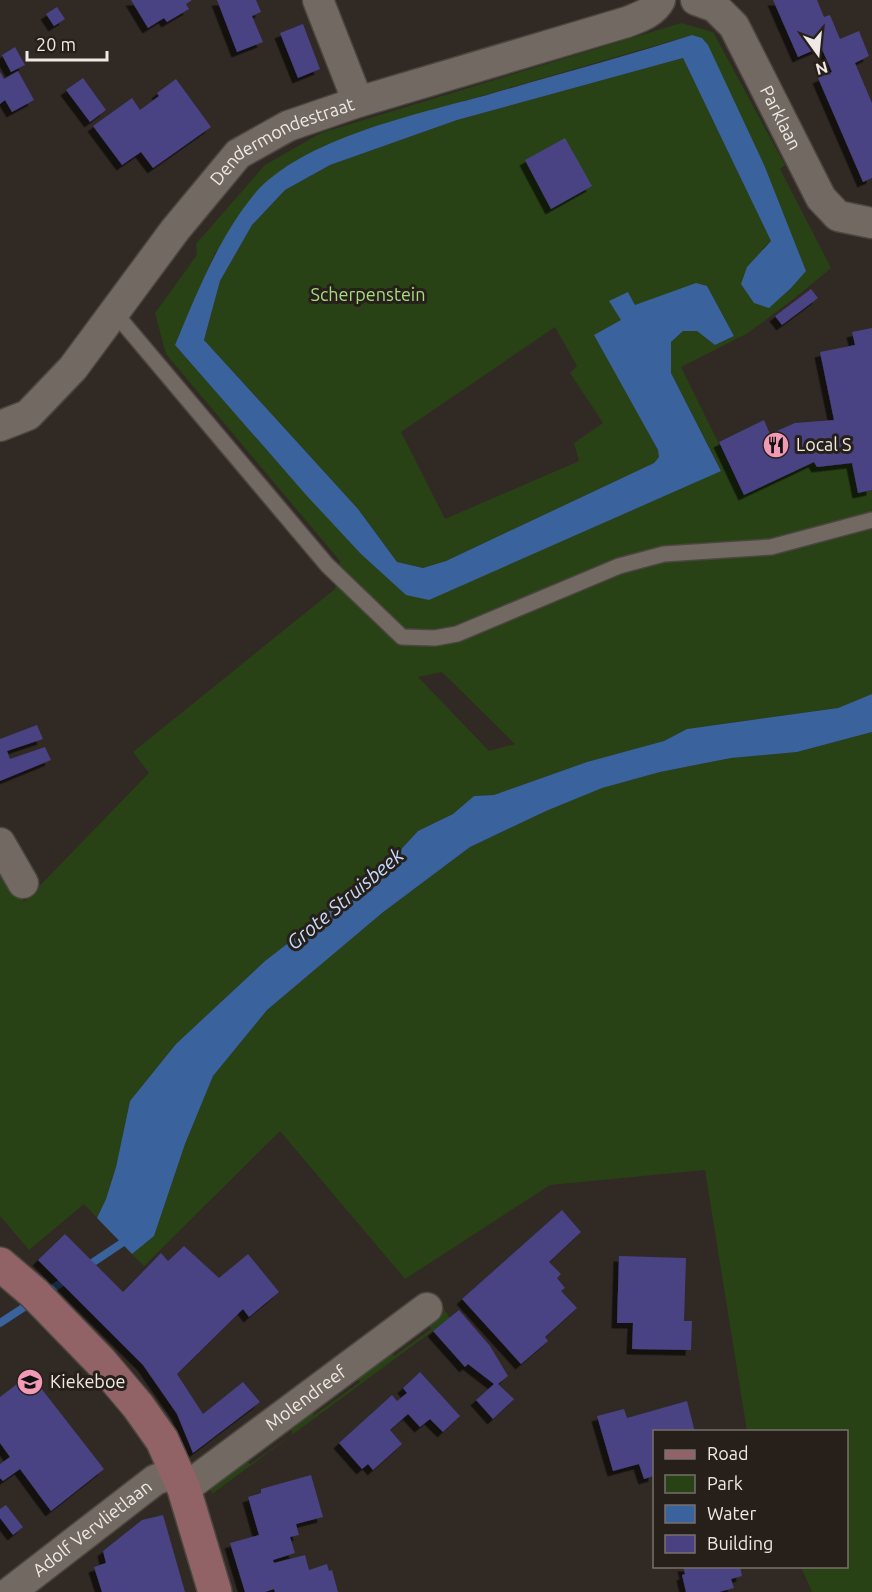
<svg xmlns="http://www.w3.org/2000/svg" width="872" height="1592" font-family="Ubuntu,sans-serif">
<defs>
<filter id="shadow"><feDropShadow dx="-5.5" dy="5.5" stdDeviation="0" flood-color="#0009"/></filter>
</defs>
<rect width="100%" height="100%" fill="#312924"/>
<path fill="#294215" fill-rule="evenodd" d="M681,23L713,32L785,165L780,169L831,268L791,301L748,333L681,367L744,495L814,462L818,467L852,463L858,493L872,490V694L838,708L687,729L664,741L587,762L494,795L474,796L453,814L418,831L381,871L265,961L176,1044L130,1101L116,1167L106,1199L97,1218L84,1204L29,1250L0,1216V862L24,902L149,773L133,752L335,589L340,561L166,354L155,313L197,255L196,244L265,165L321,133ZM692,35L765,167L806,271L762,249L771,241L683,58L457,120L330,165L285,190L252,225L220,281L204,340L358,509L397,562L423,568L446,561L654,463L660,457L658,450L595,335L622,320L628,292L635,305L665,295L707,286L734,336L715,345L697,331H683L671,342V373L721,470L406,595C322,518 250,430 175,345L215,253L321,147L378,126ZM555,327L577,366L570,373L603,423L574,443L579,461L445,519L401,432ZM442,672L515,744L489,751L418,677Z
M872,732V1592H812L801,1567L846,1566V1432L747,1431L705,1170L550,1185L405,1279L280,1131L144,1266L132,1254L154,1236L185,1144L213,1076L267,1010L382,913L470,847L546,811L601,788L660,772L731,758L797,752Z
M443,1308L450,1318L212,1494L208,1484L242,1456L250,1464L293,1434L288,1423L307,1409L314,1415L360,1382L354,1373L387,1349L394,1356L431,1329L427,1321Z"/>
<path fill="#3a629c" d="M692,35L702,38L708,45L765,167L806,271L791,288L769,308L754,303L741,284L747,267L771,241L683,58L457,120L330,165L285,190L252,225L220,281L204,340L358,509L397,562L423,568L446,561L654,463L659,457L658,450L594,335L621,320L609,301L628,292L635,305L696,283L707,286L734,336L715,345L697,331H683L671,342V373L721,471L429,600L406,595L361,554L307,496L175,345C197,293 217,241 252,197C298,139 418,114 487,95C555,75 624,57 692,35Z
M872,694V732L797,752L731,758L660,772L602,788L546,811L470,847L382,913L267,1010L213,1076L185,1144L154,1236L132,1254L97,1218L106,1199L116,1167L130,1101L176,1044L265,961L381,871L418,831L453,814L474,796L494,795L587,762L664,741L687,729L838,708Z"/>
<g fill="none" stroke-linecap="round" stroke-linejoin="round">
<path stroke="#3a629c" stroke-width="8" d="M86,1267L122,1243L126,1234
M43,1295L70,1277
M0,1323L32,1302"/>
</g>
<path fill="#484283" filter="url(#shadow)" d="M131,0H192L186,4L189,9L167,22L164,18L148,28Z
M217,0H256L261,12L252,16L263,42L237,52Z
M773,0H817L824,17L830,15L840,39L859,31L869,56L855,63L872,103V178L863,182L818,78L832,72L821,47L798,57Z
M57,7L65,19L54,26L46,14Z
M303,24L320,69L298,78L280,33Z
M15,47L25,65L11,72L2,55Z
M18,71L34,100L12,112L5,100L0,104V72L4,79Z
M83,78L106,110L90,122L66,90Z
M176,79L211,127L153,168L141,152L122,165L93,126L132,98L140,110L159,96L157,93Z
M565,138L592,186L551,209L525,160Z
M811,289L818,298L782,325L775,316Z
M872,328V490L858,493L852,463L817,467L814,462L744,495L719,442L764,420L770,434L795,423L834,420L820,352L855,345L852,332Z
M37,725L43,739L7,751L10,759L45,747L51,760L0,781V739Z
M562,1210L581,1232L549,1262L561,1274L557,1278L565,1288L561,1291L577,1308L545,1337L548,1341L521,1364L462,1299Z
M65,1234L123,1292L161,1253L168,1261L184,1246L219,1278L248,1254L279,1292L249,1317L243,1309L177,1374L203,1414L243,1382L260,1402L193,1453L177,1414L143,1365L38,1260Z
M619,1256L686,1258L684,1321H692L691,1350L632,1349L633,1323H617Z
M459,1310L490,1346L508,1376L498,1384L514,1399L493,1419L476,1400L494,1384L468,1364L465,1367L433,1331Z
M420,1372L460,1416L443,1432L430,1419L420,1427L408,1414L390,1430L402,1444L373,1470L368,1464L362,1469L339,1443L392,1395L397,1401L407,1393L403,1388Z
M30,1374L104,1469L51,1511L20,1469L3,1481L0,1478V1464L10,1457L0,1443V1397Z
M687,1401L695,1432H654V1476L644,1479L639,1464L613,1471L597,1416L624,1409L627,1418Z
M311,1475L323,1517L296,1524L299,1535L290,1537L295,1553L273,1560L274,1563L305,1555L309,1570L327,1564L329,1571L332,1570L338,1592H275L274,1589L265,1592H245L230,1543L259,1535L248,1497L261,1493V1489Z
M6,1505L23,1527L13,1535L0,1518V1509Z
M163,1515L185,1592H102L94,1567L106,1563L103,1551L142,1520Z
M683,1566H740L742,1576L731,1579L734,1588L719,1592H686L682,1575L685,1574Z"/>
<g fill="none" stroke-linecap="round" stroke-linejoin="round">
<defs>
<path id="service" d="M114,312L327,565L402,637L435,638L457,634L619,566L664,554L771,547L872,520"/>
<g id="minor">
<path d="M318,0L358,102"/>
<path id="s1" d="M696,0L715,7L734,26L821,198L838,216L872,223"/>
<path id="s2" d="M0,426L28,415L73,368L175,230L238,154L288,126L358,102L627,22C640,17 654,12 660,0"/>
<path d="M0,843L23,883"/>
<path id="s3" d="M184,1489L427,1308"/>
<path id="s4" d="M10,1592L155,1480L176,1472"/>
</g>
<path id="secondary" d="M0,1264L34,1293L100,1361L138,1406L162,1440L184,1489L215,1592"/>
</defs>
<use href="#service" stroke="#4c4641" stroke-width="18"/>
<use href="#minor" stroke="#4c4641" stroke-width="33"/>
<use href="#secondary" stroke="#4c4641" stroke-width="36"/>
<use href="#service" stroke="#726962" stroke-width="15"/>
<use href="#minor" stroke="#726962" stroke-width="30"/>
<use href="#secondary" stroke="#916266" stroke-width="33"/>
</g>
<defs>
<symbol id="restaurant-disc" viewBox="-11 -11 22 22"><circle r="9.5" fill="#f09ab5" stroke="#27201a"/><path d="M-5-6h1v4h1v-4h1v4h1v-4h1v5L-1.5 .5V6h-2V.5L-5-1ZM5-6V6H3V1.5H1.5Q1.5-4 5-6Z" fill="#111"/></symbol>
<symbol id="school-disc" viewBox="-11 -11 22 22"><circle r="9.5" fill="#f09ab5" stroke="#27201a"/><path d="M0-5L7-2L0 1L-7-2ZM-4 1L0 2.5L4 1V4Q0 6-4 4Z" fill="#111"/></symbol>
</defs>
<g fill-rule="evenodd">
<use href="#restaurant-disc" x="761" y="430" width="30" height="30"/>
<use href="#school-disc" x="15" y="1367" width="30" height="30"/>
</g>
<g text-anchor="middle" stroke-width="6" stroke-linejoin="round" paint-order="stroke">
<g font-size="18" fill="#efe9e5" stroke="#27201a">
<text dy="6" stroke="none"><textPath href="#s1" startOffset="150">Parklaan</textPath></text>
<text dy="6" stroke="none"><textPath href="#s2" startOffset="410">Dendermondestraat</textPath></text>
<text dy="6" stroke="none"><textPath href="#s3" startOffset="152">Molendreef</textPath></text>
<text dy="6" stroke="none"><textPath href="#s4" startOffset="104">Adolf Vervlietlaan</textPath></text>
</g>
<g font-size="18" fill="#a6dc7f" stroke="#27201a">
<text x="368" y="301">Scherpenstein</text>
</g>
<g font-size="18" fill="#efe9e5" stroke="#27201a" text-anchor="start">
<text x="796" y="451">Local S</text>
<text x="50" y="1388">Kiekeboe</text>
</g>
<g font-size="20" font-style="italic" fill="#c4dbfe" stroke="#27201a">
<text transform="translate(345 899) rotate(-40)" y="7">Grote Struisbeek</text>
</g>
</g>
<rect x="653" y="1430" width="195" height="138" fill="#27201a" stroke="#77706b" stroke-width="1.5"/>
<rect x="665" y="1450" width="30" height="9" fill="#916266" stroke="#77706b" stroke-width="1.5"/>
<text x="707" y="1460" font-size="18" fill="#efe9e5">Road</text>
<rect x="665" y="1475" width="30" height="18" fill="#294215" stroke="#77706b" stroke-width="1.5"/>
<text x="707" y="1490" font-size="18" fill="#efe9e5">Park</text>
<rect x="665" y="1505" width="30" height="18" fill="#3a629c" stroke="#77706b" stroke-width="1.5"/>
<text x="707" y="1520" font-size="18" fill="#efe9e5">Water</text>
<rect x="665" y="1535" width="30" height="18" fill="#484283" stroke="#77706b" stroke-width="1.5"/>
<text x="707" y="1550" font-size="18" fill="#efe9e5">Building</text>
<g transform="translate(818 54) rotate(165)" stroke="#27201a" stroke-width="4.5" paint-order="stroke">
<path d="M0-4.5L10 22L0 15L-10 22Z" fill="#efe9e5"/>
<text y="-9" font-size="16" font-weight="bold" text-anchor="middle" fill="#efe9e5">N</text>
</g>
<path d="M27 51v9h80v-9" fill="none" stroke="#efe9e5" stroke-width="3"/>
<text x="36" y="51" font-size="18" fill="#efe9e5" stroke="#27201a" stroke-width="4.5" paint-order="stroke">20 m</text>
</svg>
